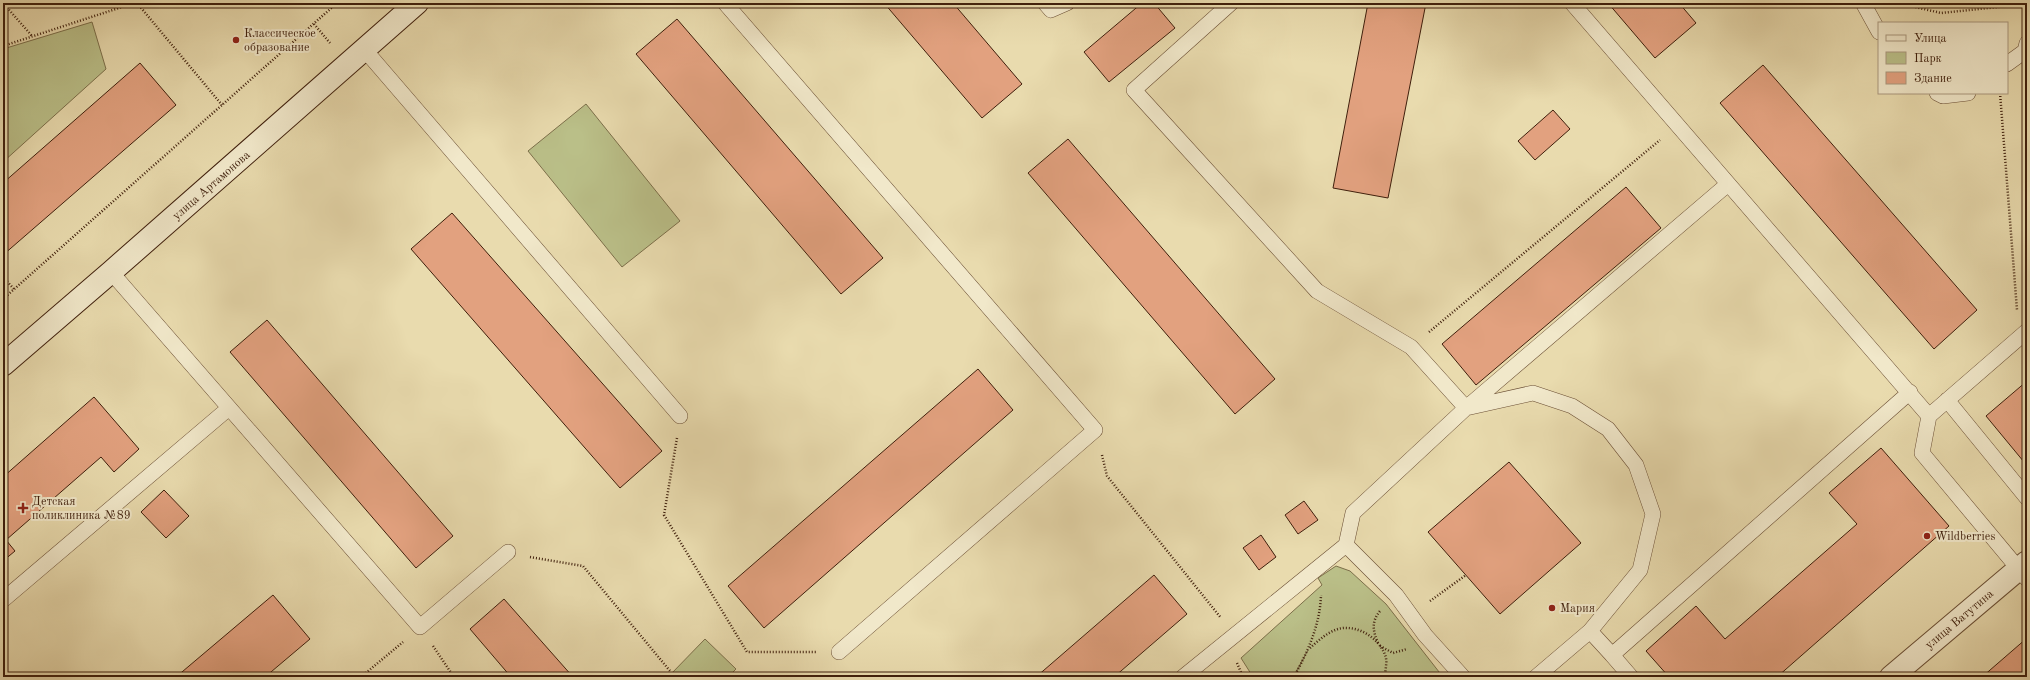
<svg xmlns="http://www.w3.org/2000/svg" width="2030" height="680" font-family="'Old Standard TT',serif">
<rect width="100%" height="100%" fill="#e9dbae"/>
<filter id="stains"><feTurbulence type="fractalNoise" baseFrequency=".005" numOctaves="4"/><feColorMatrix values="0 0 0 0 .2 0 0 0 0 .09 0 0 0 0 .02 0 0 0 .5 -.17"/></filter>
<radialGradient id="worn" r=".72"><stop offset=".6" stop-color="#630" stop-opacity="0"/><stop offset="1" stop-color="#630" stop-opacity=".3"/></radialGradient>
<path fill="#babf88" stroke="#7c6f4a" d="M92,22L106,69L3,162V49Z
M586,104L680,221L622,267L528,151Z
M1336,566L1350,571L1386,604L1443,677H1294L1308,650L1293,677H1253L1241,658L1322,585L1318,578Z
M705,639L736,669L728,677H675L671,674Z"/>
<path fill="#e2a17f" stroke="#3f1f0c" d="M884,3H953L1022,84L982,118Z
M1142,3H1154L1175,28L1109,82L1084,52Z
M1368,3H1426L1388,198L1333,188Z
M1608,3H1679L1696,23L1655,58Z
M677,19L883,258L841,294L636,54Z
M140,63L176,105L3,255V183Z
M1763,65L1977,310L1934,349L1720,103Z
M1553,110L1570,129L1535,160L1518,141Z
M1068,139L1275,379L1235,414L1028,173Z
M1626,187L1661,228L1476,385L1442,344Z
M452,213L662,451L620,488L411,249Z
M267,320L453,536L416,568L230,352Z
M978,369L1013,410L764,628L728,586Z
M2027,381V460L2024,462L1986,416Z
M94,397L139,449L114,472L101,457L6,540L15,551L3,561V477Z
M1881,448L1949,526L1777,677H1669L1646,651L1696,606L1725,639L1857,524L1829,493Z
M1509,462L1581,543L1500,614L1428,532Z
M164,490L189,516L166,538L141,512Z
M1304,501L1318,520L1298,534L1285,515Z
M1261,535L1276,557L1259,570L1243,548Z
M1154,575L1187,614L1114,677H1036Z
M273,595L310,639L265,677H176Z
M504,599L573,677H511L470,629Z
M2027,638V677H1982Z"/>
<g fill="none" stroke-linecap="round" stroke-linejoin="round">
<defs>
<path id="lane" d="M725,3L1095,430L839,652
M1045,3L1051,10L1067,3
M1231,3L1134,90L1317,291L1411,347L1466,408L1728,184
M1572,3L1929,416L1922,453L2027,579
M1863,3L1879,32
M364,49L680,416
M2007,64L2025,51L2027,43
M1937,93L1943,96L1968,93
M111,272L420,627L508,552
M1947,400L2027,498
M1929,416L2027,331
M1346,545L1396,595L1425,635L1463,677
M3,600L229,408
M1590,631L1612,655
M1183,677L1346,545L1353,513L1466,408L1533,393L1572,406L1608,429L1636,465L1653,514L1640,570L1590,631L1536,677
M1631,677L1612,655L1910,392"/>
<path id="street" d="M1891,677L2027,562"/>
<path id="secondary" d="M3,365L111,272L417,3"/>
</defs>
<use href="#lane" stroke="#6a4e34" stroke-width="16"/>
<use href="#street" stroke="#6a4e34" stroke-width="24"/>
<use href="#secondary" stroke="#3f1f0c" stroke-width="24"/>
<path stroke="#3f1f0c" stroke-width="2.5" stroke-dasharray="1 2" stroke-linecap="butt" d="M3,3L32,36
M137,3L222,105
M1898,3L1941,13L2027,4
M314,24L330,43
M3,46L134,3
M2000,93L2017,310
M3,277L14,289
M3,299L337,3
M1429,332L1660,140
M677,438L664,515L747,652H816
M1102,455L1107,476L1221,618
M530,557L583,566L675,677
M1430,601L1466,575
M1378,643C1373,631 1371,622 1380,611
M433,646L454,677
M1380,646L1393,653L1407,649
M1310,648C1320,639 1333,627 1347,628C1364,628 1382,642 1386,658C1387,664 1385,671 1385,677
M1237,663L1243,677
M361,677L403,642
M1294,677C1308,651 1320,625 1321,595"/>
<use href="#lane" stroke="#f1e8ca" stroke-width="15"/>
<use href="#street" stroke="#f1e8ca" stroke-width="22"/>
<use href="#secondary" stroke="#f1e8ca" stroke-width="22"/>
</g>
<g fill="#8f2418" stroke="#f1e8ca" stroke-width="1.5">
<circle cx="236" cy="40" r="4"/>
<path d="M21 502h4v4h4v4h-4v4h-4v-4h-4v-4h4z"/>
<circle cx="1927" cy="536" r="4"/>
<circle cx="1552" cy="608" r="4"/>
</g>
<g text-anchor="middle" stroke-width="4" stroke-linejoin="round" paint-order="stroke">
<g font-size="12" fill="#3f1f0c" stroke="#f1e8ca" text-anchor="start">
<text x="244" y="37">Классическое<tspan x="244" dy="14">образование</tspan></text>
<text x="32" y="505">Детская<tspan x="32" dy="14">поликлиника №89</tspan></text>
<text x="1935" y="540">Wildberries</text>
<text x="1560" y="612">Мария</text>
</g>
<g font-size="12" fill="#3f1f0c" stroke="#f1e8ca">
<text transform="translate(211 185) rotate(-41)" y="4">улица Артамонова</text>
<text transform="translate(1959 619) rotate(-40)" y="4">улица Ватутина</text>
</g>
</g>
<rect width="2030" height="680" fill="none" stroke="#e9dbae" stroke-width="16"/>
<rect x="4" y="4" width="2022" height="672" fill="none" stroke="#3f1f0c" stroke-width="2"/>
<rect x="8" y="8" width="2014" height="664" fill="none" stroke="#3f1f0c"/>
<rect x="1878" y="22" width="130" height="72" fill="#f1e8ca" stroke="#aa987e"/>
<rect x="1886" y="35" width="20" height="6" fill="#f1e8ca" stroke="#aa987e"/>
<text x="1914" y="42" font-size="12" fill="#3f1f0c">Улица</text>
<rect x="1886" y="52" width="20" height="12" fill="#babf88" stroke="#aa987e"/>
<text x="1914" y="62" font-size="12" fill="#3f1f0c">Парк</text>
<rect x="1886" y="72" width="20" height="12" fill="#e2a17f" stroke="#aa987e"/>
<text x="1914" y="82" font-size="12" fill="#3f1f0c">Здание</text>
<rect width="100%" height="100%" filter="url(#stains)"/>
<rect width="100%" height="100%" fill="url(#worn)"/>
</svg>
